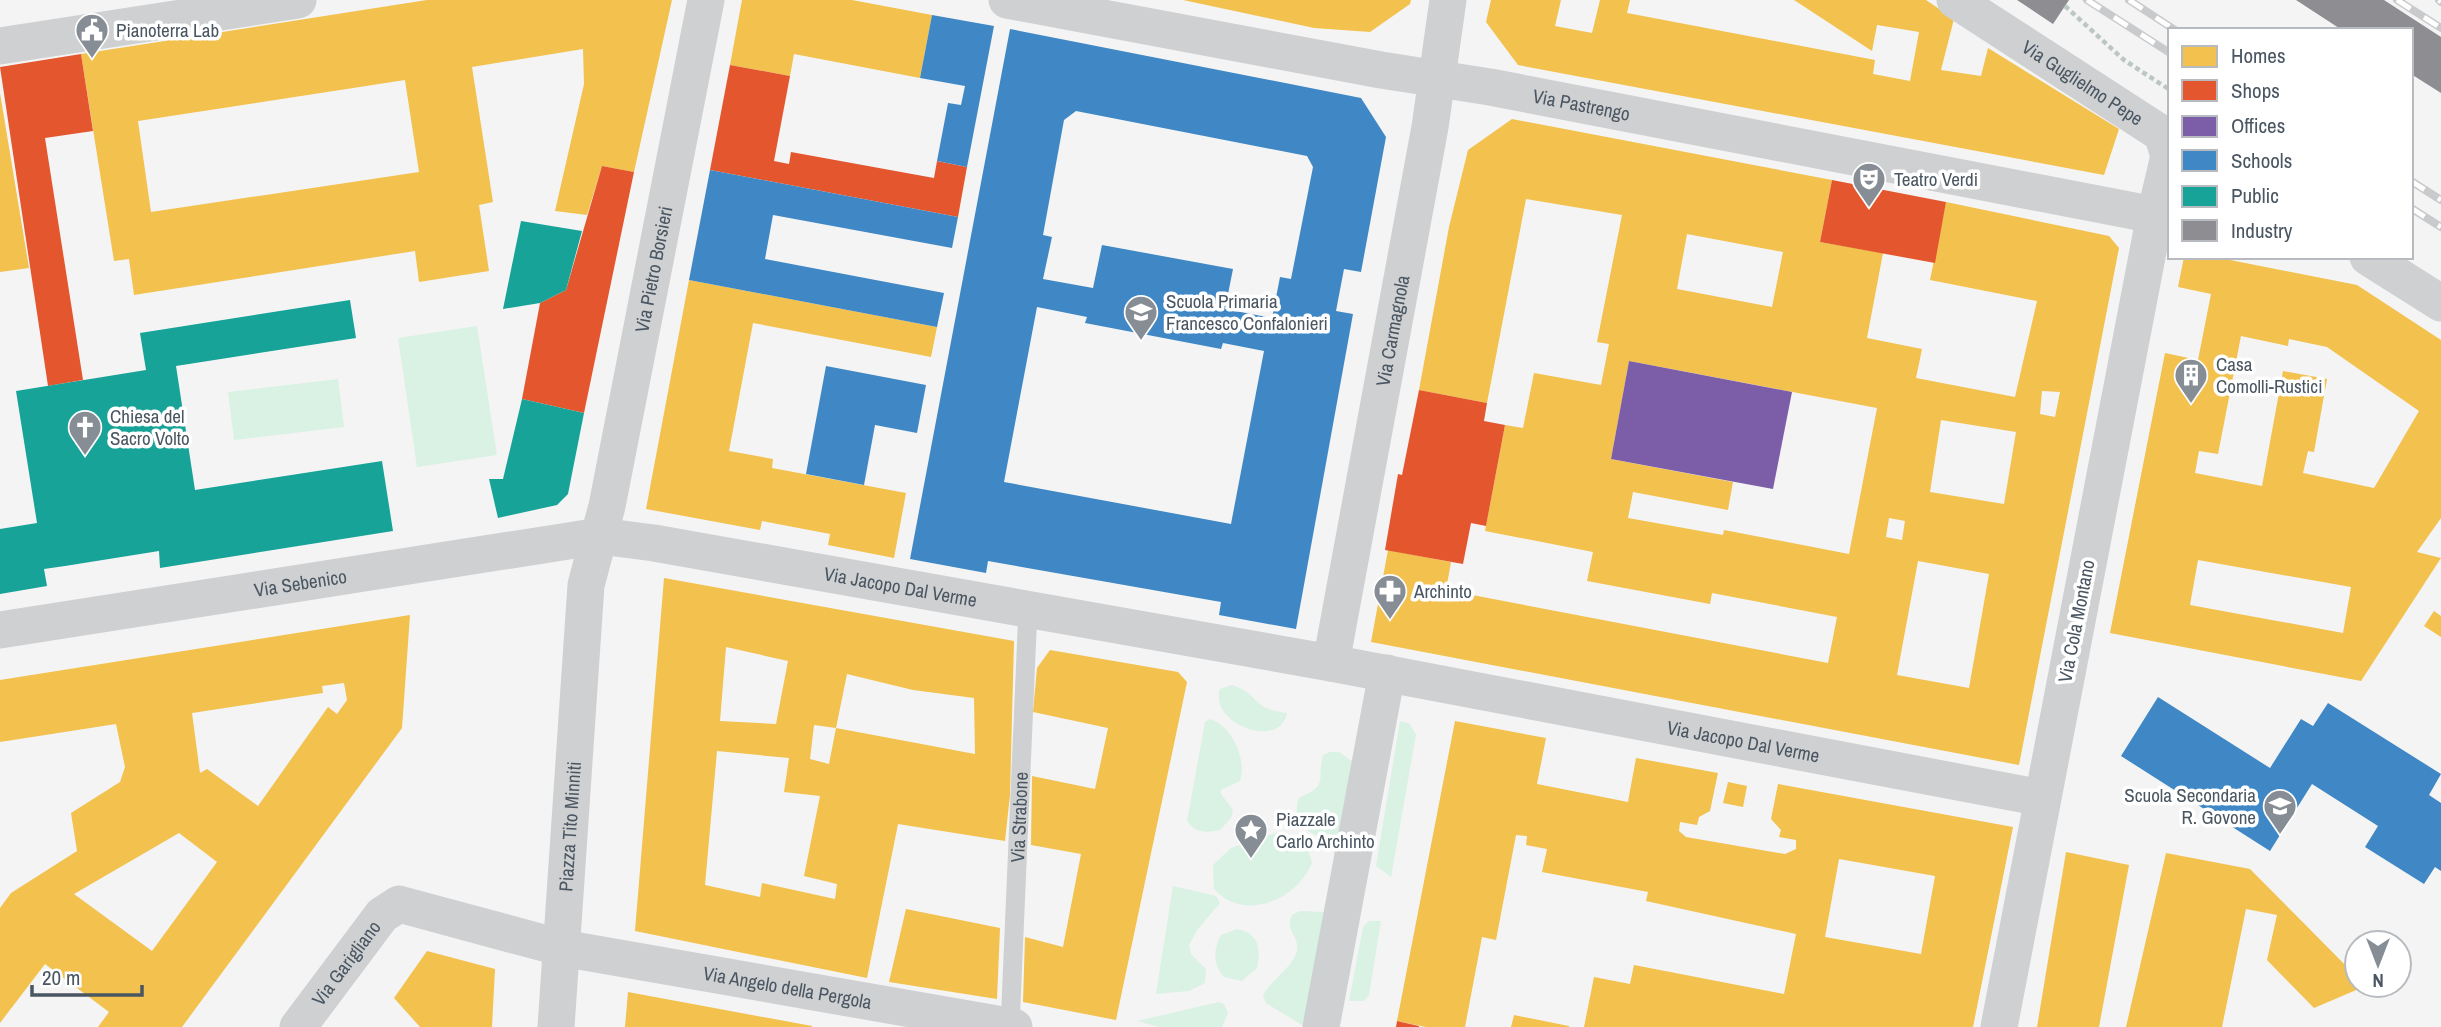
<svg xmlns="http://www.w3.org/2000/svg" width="2441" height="1027" font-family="'Archivo Narrow',sans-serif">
<rect width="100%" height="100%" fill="#f4f4f4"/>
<path fill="#d9f2e3" d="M477,326L497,455L417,467L398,338Z
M338,379L344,427L234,440L228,392Z
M1232,685C1261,694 1249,709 1287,713C1280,751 1208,723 1220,689Z
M1210,719C1232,726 1247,759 1240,781L1221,790V794L1233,810L1231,818L1220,830C1206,833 1195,833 1187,821L1205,722Z
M1400,721L1410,724L1416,735L1391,877L1376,866Z
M1330,752H1339L1355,763L1341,830L1335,838C1313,842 1288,820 1300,797C1330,785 1316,779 1323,755Z
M1278,832L1287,833L1307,844L1312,863C1296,901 1244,922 1214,889L1213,865L1231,848Z
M1173,886L1216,896L1220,903L1197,930L1189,946L1191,954L1206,969L1205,983L1189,991L1156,994Z
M1300,911L1324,912L1305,1027L1266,1003L1263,995C1271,980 1293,967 1297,951C1300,936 1284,930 1292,915Z
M1369,921H1381L1369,995L1364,1001H1349L1363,927Z
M1237,929C1259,933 1261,949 1257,968L1242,981L1224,977C1213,965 1213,949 1221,935Z
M1219,1002L1224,1004L1228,1013L1222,1027H1159L1137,1021Z"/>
<path fill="#f2c14e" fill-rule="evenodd" d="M427,0H672L634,172L602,166L587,215L555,211L584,84L583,49L472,67L493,202L479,205L489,271L419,282L415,251L134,295L129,259L114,261L81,54ZM405,80L419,172L151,212L138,121Z
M742,0H852L932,15L920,78L794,54L790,76L730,65Z
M1183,0H1411L1410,4L1370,32L1314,28Z
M1491,0H1561L1555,26L1592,33L1600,0H1630L1627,13L1875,60L1873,74L1910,81L1919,32L1877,25L1872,51L1794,0H1926L1954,19L1941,70L1981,76L1988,48L2119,129L2104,175L1518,65L1486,22Z
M0,93L29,268L0,272Z
M1512,119L1832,180L1820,242L1883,253L1867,338L1922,349L1916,378L2015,397L2037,301L1930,280L1946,202L2109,236L2119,248L2019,765L1371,642L1388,550L1451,562L1446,590L1828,663L1837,617L1712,593L1710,604L1587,581L1593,552L1485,531L1505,425L1523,428L1534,373L1601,385L1609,344L1597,342L1622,215L1526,199L1487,403L1419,390L1449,227L1468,150ZM1687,234L1783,252L1772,307L1677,289ZM1629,361L1877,408L1849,554L1724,530L1723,535L1628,518L1633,492L1728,510L1733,482L1611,459ZM2042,391L2060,392L2055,417L2040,414ZM1941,420L2016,432L2004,504L1930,492ZM1889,518L1905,521L1902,540L1886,537ZM1918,561L1989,574L1969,688L1897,675Z
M2184,257H2215L2357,285L2441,340V518L2417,552L2441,558L2361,681L2110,633L2165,353L2198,360L2211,294L2178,287ZM2241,336L2288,346L2289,339L2327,347L2419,411L2374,488L2303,473L2308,451L2314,452L2327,379L2283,371L2262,486L2195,473L2199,451L2218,454ZM2198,560L2351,587L2343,633L2190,605Z
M689,280L937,327L931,357L753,323L729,451L773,459L772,468L906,493L894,558L828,545L830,534L762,521L760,530L646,509Z
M664,578L1014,641L1010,795L1005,841L898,824L867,978L635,931ZM726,647L788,661L776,724L720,721ZM847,674L913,690L974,698L975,754L836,728L829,764L810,759L814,725L836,728ZM717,751L789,758L784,792L820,796L804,876L837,884L835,899L762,883L760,897L705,885Z
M2434,611L2441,616V637L2424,626Z
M410,615L402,728L182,1027H98L109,1012L45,964L0,1023V908L11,893L77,851L71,813L120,782L125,767L116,724L0,742V680ZM344,683L347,700L337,714L328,707L258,806L207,769L200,773L192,713L323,693L322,686ZM179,833L217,862L152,951L74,894Z
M1050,650L1178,672L1187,682L1116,1020L1023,1002L1025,937L1063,947L1081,854L1031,845L1032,776L1095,789L1108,728L1033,712L1037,668Z
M1455,721L1546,738L1537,784L1628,802L1636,758L1718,773L1710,811L1699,817L1697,825L1680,822L1679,831L1686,837L1785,854L1796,849V840L1779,837L1781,830L1771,819L1778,784L2013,827L1973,1027H1584L1594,977L1630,984L1634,965L1784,994L1796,934L1646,901L1648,892L1542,872L1547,849L1526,845L1527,836L1516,835L1496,940L1482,937L1465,1027H1426L1397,1021ZM1839,859L1935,876L1921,954L1825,937Z
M1728,782L1747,786L1743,807L1723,803Z
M2066,852L2129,865L2099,1027H2037Z
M2166,853L2250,869L2357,977V985H2368L2314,1008L2267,960L2277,915L2246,909L2222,1027H2126Z
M906,909L1000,928L997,999L889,982Z
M427,951L495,969L492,1027H420L394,998Z
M628,992L812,1026V1027H625Z
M1514,1015L1569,1026V1027H1511Z"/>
<path fill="#e4572e" d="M81,54L93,131L45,138L83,380L48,386L0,67Z
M730,65L790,76L774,161L789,164L791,152L934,178L937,161L967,167L958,217L710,170Z
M602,166L634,172L584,413L522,399L540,303L566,290Z
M1832,180L1946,202L1935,263L1820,242Z
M1419,390L1487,403L1484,421L1505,425L1486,526L1471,523L1463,564L1385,550L1398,474L1402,475Z
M1397,1021L1419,1026V1027H1396Z"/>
<path fill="#7b5ea7" d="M1629,361L1792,392L1773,489L1611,459Z"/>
<path fill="#3f88c5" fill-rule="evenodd" d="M932,15L994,26L967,167L937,161L948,103L961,105L965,86L920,78Z
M1010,29L1361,98L1386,137L1361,272L1344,269L1336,311L1353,314L1296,629L1219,615L1221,602L988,561L986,573L910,559ZM1076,111L1307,156L1313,167L1291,279L1280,277L1272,318L1225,309L1233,269L1102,245L1093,288L1043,279L1052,237L1043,235L1064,120ZM1037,307L1087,317L1085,323L1221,349L1223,343L1264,351L1231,524L1004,482Z
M710,170L958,217L952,248L773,215L765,259L944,293L937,327L689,280Z
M826,366L926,385L917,433L875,425L864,485L806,474Z
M2158,697L2270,768L2301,719L2313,726L2328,703L2441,774L2429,795L2441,803V871L2435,867L2424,884L2365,847L2378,826L2312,784L2270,851L2121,756Z"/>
<path fill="#17a398" d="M521,221L582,231L566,290L540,303L503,309Z
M350,300L356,338L176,366L195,490L382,461L393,531L160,568L159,551L65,566L44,569L47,586L0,594V529L37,523L16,391L146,370L140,333Z
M522,399L584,413L568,494L557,505L498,518L489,479H503Z"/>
<path fill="#8d8d92" d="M2017,0H2069L2053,24Z
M2296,0H2384L2441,37V93L2411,74V30H2342Z"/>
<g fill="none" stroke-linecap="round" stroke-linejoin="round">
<path stroke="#bcc7c4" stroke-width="4.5" stroke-dasharray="5 3.5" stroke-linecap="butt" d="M2065,6L2124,60L2170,90"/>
<path stroke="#ced0d2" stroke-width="19" id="s1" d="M1010,1027L1028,608"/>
<g stroke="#ced0d2" stroke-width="37">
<path id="s2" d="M1007,0L1381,70L1490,87L2170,218"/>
<path id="s3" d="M1955,0L2162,134L2169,156L2155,215L1999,1027"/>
<path d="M0,46L298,0"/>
<path d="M2368,257L2441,303"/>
<path id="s4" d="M0,630L600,536L654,543L1331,663L2042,798"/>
<path id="s5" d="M1331,663L1430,127L1448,0"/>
<path id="s6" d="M298,1027L382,915L399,904L562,948L1014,1027"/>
<path id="s7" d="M556,1027L586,585L607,506L706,0"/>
<path d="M1321,1027L1387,673"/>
</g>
<defs>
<path id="rail" d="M2087,0L2170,53
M2129,0L2175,30
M2397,0L2441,28
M2439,0L2441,2
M2411,181L2441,200
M2411,208L2441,227"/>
</defs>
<use href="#rail" stroke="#c9cacc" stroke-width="8"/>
<use href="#rail" stroke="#fff" stroke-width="5" stroke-dasharray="16" stroke-linecap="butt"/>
</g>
<defs>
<symbol id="civic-pin" viewBox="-11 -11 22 30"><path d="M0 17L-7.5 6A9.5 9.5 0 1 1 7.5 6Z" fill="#868d94" stroke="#fff"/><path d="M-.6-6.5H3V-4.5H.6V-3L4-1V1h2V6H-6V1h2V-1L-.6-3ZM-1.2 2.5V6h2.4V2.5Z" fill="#fff"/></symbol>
<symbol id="theatre-pin" viewBox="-11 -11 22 30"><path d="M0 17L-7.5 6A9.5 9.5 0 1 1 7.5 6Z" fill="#868d94" stroke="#fff"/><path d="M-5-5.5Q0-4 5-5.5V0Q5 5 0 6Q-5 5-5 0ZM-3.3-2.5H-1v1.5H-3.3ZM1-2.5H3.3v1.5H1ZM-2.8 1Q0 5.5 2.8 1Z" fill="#fff"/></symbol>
<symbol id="school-pin" viewBox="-11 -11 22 30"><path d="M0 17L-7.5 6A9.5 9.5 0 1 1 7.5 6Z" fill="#868d94" stroke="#fff"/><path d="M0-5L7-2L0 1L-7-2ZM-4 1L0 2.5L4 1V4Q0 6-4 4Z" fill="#fff"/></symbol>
<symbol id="building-pin" viewBox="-11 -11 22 30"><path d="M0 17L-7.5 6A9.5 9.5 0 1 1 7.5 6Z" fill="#868d94" stroke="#fff"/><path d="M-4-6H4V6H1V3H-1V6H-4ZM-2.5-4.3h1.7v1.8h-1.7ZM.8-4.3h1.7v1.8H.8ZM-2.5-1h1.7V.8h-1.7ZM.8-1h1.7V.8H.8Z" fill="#fff"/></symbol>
<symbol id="church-pin" viewBox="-11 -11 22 30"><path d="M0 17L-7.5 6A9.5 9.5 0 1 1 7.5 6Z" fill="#868d94" stroke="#fff"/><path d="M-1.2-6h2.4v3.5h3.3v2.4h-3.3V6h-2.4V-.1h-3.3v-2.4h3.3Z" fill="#fff"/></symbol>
<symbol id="pharmacy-pin" viewBox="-11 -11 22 30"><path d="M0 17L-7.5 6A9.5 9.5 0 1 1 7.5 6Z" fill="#868d94" stroke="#fff"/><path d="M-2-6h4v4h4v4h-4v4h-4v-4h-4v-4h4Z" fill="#fff"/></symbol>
<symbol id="sight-pin" viewBox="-11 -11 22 30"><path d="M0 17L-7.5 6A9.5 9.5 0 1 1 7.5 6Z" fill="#868d94" stroke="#fff"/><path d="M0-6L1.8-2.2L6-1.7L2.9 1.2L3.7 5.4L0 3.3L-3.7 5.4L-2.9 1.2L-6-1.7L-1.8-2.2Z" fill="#fff"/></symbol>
</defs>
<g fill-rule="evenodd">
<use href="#civic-pin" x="73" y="11" width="38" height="52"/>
<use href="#theatre-pin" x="1850" y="160" width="38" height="52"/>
<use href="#school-pin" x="1122" y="293" width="38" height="52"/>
<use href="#building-pin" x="2172" y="356" width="38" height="52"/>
<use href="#church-pin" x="66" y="408" width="38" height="52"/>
<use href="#pharmacy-pin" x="1371" y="572" width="38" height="52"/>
<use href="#school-pin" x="2261" y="787" width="38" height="52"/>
<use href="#sight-pin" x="1232" y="811" width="38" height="52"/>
</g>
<g text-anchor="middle" stroke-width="7" stroke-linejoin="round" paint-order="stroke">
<g font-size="19" fill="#4a5661" stroke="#fff" text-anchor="start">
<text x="116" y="37">Pianoterra Lab</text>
<text x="1894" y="186">Teatro Verdi</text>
<text x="1166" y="308">Scuola Primaria<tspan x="1166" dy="22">Francesco Confalonieri</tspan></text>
<text x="2216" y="371">Casa<tspan x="2216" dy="22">Comolli-Rustici</tspan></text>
<text x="110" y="423">Chiesa del<tspan x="110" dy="22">Sacro Volto</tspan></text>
<text x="1414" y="598">Archinto</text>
<text x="2256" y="802" text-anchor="end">Scuola Secondaria<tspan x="2256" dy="22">R. Govone</tspan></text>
<text x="1276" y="826">Piazzale<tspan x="1276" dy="22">Carlo Archinto</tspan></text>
</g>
<g font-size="19" fill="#4a5661" stroke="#fff">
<text dy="7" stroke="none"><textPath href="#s3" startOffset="152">Via Guglielmo Pepe</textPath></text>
<text dy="7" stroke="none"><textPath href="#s2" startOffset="584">Via Pastrengo</textPath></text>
<text dy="7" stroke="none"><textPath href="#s7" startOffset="766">Via Pietro Borsieri</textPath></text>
<text dy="7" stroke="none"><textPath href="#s5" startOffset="338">Via Carmagnola</textPath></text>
<text dy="7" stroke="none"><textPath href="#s4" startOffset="304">Via Sebenico</textPath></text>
<text dy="7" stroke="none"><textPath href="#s4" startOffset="912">Via Jacopo Dal Verme</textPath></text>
<text transform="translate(2076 621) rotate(-79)" y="7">Via Cola Montano</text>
<text dy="7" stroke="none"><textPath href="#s4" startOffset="1769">Via Jacopo Dal Verme</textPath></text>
<text dy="7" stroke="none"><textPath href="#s1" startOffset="210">Via Strabone</textPath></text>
<text dy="7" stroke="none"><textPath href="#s7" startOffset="201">Piazza Tito Minniti</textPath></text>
<text dy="7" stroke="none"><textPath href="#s6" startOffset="80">Via Garigliano</textPath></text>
<text dy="7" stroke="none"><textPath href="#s6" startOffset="558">Via Angelo della Pergola</textPath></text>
</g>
</g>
<rect x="2168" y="28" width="245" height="231" fill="#ffffff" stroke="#b7bbc0" stroke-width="2"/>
<rect x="2182" y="46" width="35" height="21" fill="#f2c14e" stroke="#b7bbc0" stroke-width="2"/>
<text x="2231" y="63" font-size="21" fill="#4a5661">Homes</text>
<rect x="2182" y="80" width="35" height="21" fill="#e4572e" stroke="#b7bbc0" stroke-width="2"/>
<text x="2231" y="98" font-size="21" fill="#4a5661">Shops</text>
<rect x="2182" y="116" width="35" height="21" fill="#7b5ea7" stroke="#b7bbc0" stroke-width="2"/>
<text x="2231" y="133" font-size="21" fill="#4a5661">Offices</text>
<rect x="2182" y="150" width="35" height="21" fill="#3f88c5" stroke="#b7bbc0" stroke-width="2"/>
<text x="2231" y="168" font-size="21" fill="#4a5661">Schools</text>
<rect x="2182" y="186" width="35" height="21" fill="#17a398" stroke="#b7bbc0" stroke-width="2"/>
<text x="2231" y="203" font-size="21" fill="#4a5661">Public</text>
<rect x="2182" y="220" width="35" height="21" fill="#8d8d92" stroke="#b7bbc0" stroke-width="2"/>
<text x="2231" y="238" font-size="21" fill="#4a5661">Industry</text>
<g transform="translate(2378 964) rotate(180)"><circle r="33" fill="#ffffff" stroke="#b7bbc0" stroke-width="2"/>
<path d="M0-5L12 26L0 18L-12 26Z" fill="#868d94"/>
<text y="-10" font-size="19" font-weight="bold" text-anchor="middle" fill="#4a5661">N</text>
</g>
<path d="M32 985v10h110v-10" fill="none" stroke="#4a5661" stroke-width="3.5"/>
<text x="42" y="985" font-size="21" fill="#4a5661" stroke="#ffffff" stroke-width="5" paint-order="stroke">20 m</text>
</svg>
